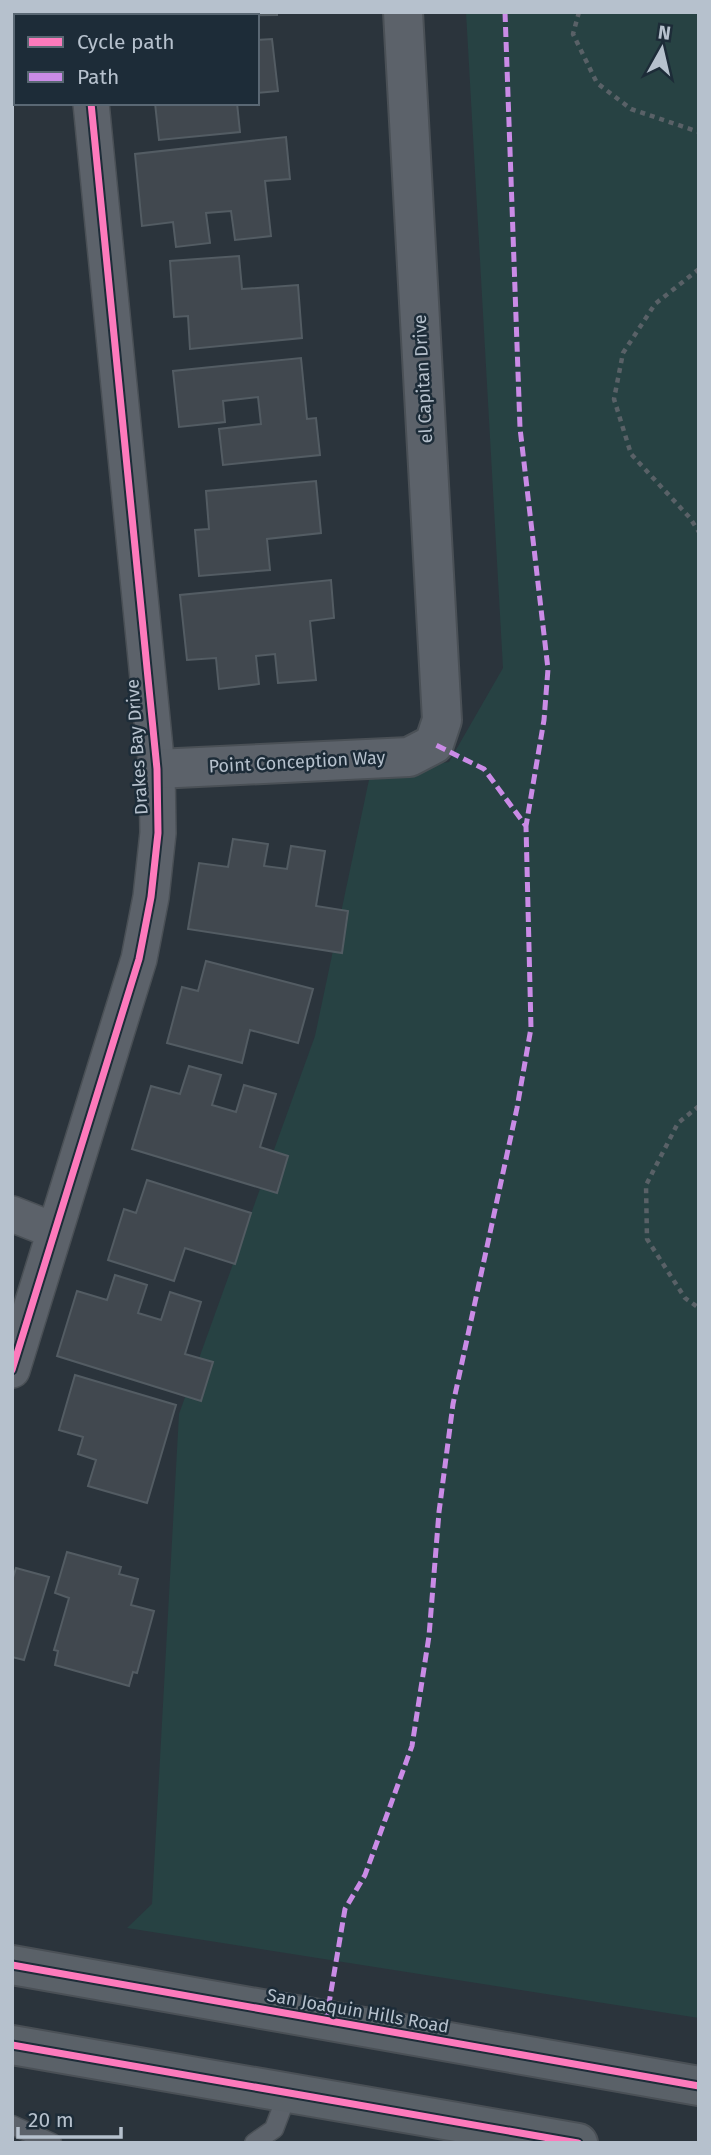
<svg xmlns="http://www.w3.org/2000/svg" width="711" height="2155" font-family="'Fira Sans',sans-serif">
<rect width="100%" height="100%" fill="#2b343c"/>
<path fill="#274243" d="M466,12H699V2018L127,1928L152,1904L179,1414L315,1036L370,775L449,762L503,668Z"/>
<path fill="#41484f" stroke="#535c63" stroke-width="2" d="M122,12H277V15L122,16Z
M272,39L278,91L257,93V40Z
M155,103H237L240,132L159,140Z
M286,137L290,179L265,181L271,236L235,240L231,211L206,213L210,243L176,247L173,222L142,226L135,154Z
M239,256L242,289L298,285L302,338L190,349L188,316L174,317L170,261Z
M301,358L307,419L316,418L320,455L223,465L219,429L261,424L258,397L223,401L225,422L179,427L173,371Z
M316,481L321,533L267,539L270,570L199,576L195,530L209,529L206,491Z
M331,580L334,618L310,621L316,680L278,683L275,654L256,656L259,684L219,689L216,658L187,660L180,595Z
M233,839L268,844L264,866L287,869L291,846L325,851L316,906L348,911L342,953L188,929L199,863L228,867Z
M206,961L313,989L298,1043L250,1030L242,1063L167,1043L182,987L198,991Z
M189,1066L221,1075L212,1105L236,1112L244,1085L276,1094L260,1147L288,1156L277,1193L132,1149L151,1086L180,1094Z
M147,1180L251,1213L235,1264L185,1248L174,1281L108,1260L124,1209L136,1213Z
M115,1275L147,1285L138,1313L161,1320L170,1292L201,1302L185,1354L213,1362L201,1401L57,1356L77,1291L107,1300Z
M75,1375L176,1405L147,1503L88,1486L96,1460L78,1454L83,1437L59,1430Z
M67,1552L121,1567L119,1574L138,1579L131,1605L154,1611L137,1673L133,1672L129,1686L55,1665L58,1651L54,1650L69,1598L55,1593Z
M16,1568L49,1577L24,1660L12,1657V1581Z"/>
<g fill="none" stroke-linecap="round" stroke-linejoin="round">
<defs>
<path id="service" d="M12,2125L52,2143
M254,2143L274,2129L288,2092"/>
<path id="minor" d="M82,12V16
M12,1214L55,1231
M12,1370L139,959L151,897L158,833L157,769L91,103"/>
<path id="tertiary" d="M157,769L409,757L434,744L442,720L403,12"/>
<path id="secondary" d="M12,1965L699,2086
M12,2045L578,2143"/>
</defs>
<use href="#service" stroke="#4a5056" stroke-width="21"/>
<use href="#minor" stroke="#4a5056" stroke-width="38"/>
<use href="#tertiary" stroke="#4a5056" stroke-width="42"/>
<use href="#secondary" stroke="#4a5056" stroke-width="42"/>
<path stroke="#596167" stroke-width="4.5" stroke-dasharray="5 5" stroke-linecap="butt" d="M579,12L573,34L597,83L631,109L699,132
M699,269L655,304L623,353L614,399L631,454L690,518L699,532
M699,1106L678,1123L646,1185L647,1239L685,1298L699,1308"/>
<use href="#service" stroke="#5c626a" stroke-width="18"/>
<use href="#minor" stroke="#5c626a" stroke-width="35"/>
<use href="#tertiary" stroke="#5c626a" stroke-width="38"/>
<use href="#secondary" stroke="#5a6168" stroke-width="38"/>
<path stroke="#ca8be6" stroke-width="5" stroke-dasharray="10 5" stroke-linecap="butt" d="M505,12L520,428L548,669L544,720L526,826
M326,2021L345,1909L365,1875L412,1746L429,1636L439,1512L453,1404L517,1108L531,1028L526,826L484,769L434,744"/>
<defs>
<path id="cycleway" d="M12,1370L139,959L151,897L158,833L157,769L91,103
M12,1965L699,2086
M12,2045L578,2143"/>
</defs>
<use href="#cycleway" stroke="#1d2c38" stroke-width="11"/>
<use href="#cycleway" stroke="#fd7abc" stroke-width="7"/>
</g>
<g text-anchor="middle" stroke-width="5" stroke-linejoin="round" paint-order="stroke">
<g font-size="18" fill="#b6c1cd" stroke="#1d2c38">
<text transform="translate(423 379) rotate(-93)" y="6">el Capitan Drive</text>
<text transform="translate(137 747) rotate(-94)" y="6">Drakes Bay Drive</text>
<text transform="translate(297 762) rotate(-3)" y="6">Point Conception Way</text>
<text transform="translate(358 2011) rotate(10)" y="6">San Joaquin Hills Road</text>
</g>
</g>
<rect width="711" height="2155" fill="none" stroke="#b6c1cd" stroke-width="28"/>
<rect x="14" y="14" width="245" height="91" fill="#1d2c38" stroke="#5a6874" stroke-width="2"/>
<rect x="28" y="37" width="35" height="10" fill="#fd7abc" stroke="#5a6874" stroke-width="2"/>
<text x="77" y="49" font-size="21" fill="#b6c1cd">Cycle path</text>
<rect x="28" y="72" width="35" height="10" fill="#ca8be6" stroke="#5a6874" stroke-width="2"/>
<text x="77" y="84" font-size="21" fill="#b6c1cd">Path</text>
<g transform="translate(662 49) rotate(8)" stroke="#1d2c38" stroke-width="5" paint-order="stroke">
<path d="M0-5L12 26L0 18L-12 26Z" fill="#b6c1cd"/>
<text y="-10" font-size="19" font-weight="bold" text-anchor="middle" fill="#b6c1cd">N</text>
</g>
<path d="M18 2127v10h103v-10" fill="none" stroke="#b6c1cd" stroke-width="3.5"/>
<text x="28" y="2127" font-size="21" fill="#b6c1cd" stroke="#1d2c38" stroke-width="5" paint-order="stroke">20 m</text>
</svg>
